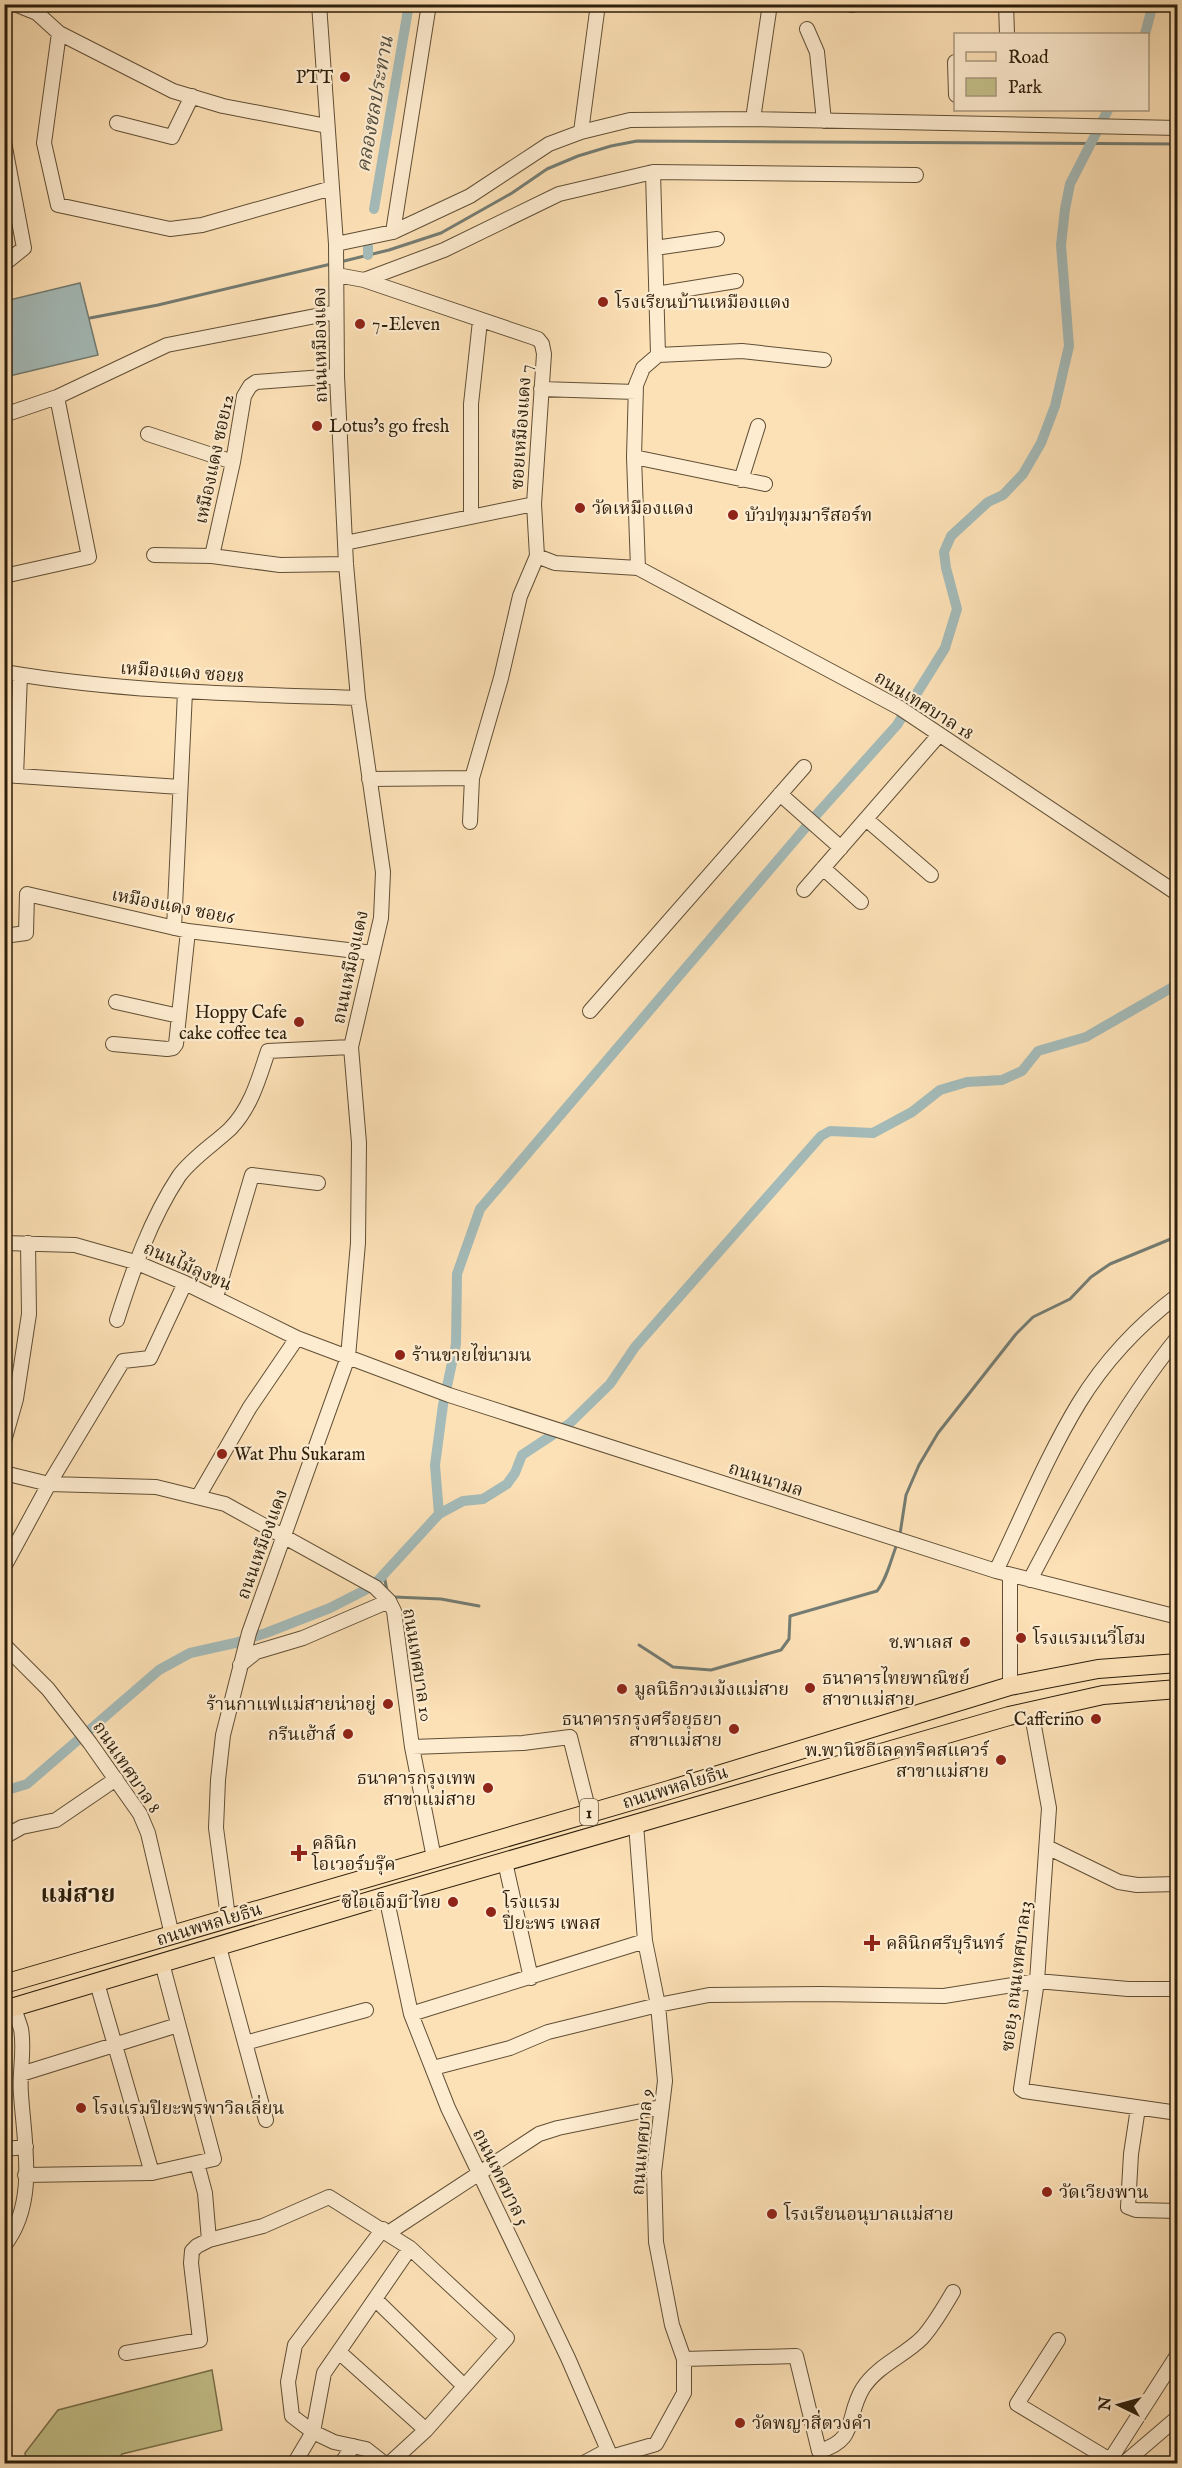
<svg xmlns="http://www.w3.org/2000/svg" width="1182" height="2468" font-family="'IM FELL English','Noto Serif Thai',serif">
<rect width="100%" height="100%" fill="#fde1b6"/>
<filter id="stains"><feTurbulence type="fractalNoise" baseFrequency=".00333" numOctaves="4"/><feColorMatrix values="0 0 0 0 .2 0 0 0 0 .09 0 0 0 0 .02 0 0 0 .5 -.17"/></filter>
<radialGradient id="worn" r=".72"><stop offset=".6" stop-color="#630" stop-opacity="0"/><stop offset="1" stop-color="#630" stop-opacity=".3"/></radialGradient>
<path fill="#c4c18a" stroke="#78704a" stroke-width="1.5" d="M212,2370L222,2430L122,2454L117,2463H26L25,2453L58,2410Z"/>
<path fill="#a4bbb9" stroke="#747c73" stroke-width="1.5" d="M80,283L98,355L5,377V301Z"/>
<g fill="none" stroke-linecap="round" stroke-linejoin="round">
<path stroke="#747c73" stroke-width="3" d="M340,262L389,250L441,233L512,193L547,169L578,156L611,146L637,141L1178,144
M90,318L158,305L331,264
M900,1534L906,1495L919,1465L938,1433L1016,1334L1033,1317L1070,1299L1091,1277L1110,1264L1178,1236
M384,1575L387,1591
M394,1597L441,1599L479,1606
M639,1645L673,1667L711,1670L781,1650L789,1639L790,1616L877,1591C887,1579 891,1559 897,1544"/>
<path stroke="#a4bbb9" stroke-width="10" d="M1145,34L1153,4
M374,209L409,4
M368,255V246
M439,1514L435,1465L443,1405L456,1344L457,1274L480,1209L818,813L897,725L945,648L957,609L946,568L944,552L951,536L988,502L1003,495L1023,474L1041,443L1055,406L1069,346L1061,245L1065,209L1070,184L1108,110
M4,1791L27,1784L159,1670L190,1653L235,1643L266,1633L330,1608L373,1586L439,1514L463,1501L483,1499L507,1484L515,1473L522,1455L569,1424L610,1384L635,1347L821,1136L830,1131L873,1133L912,1112L940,1090L967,1082L1002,1080L1022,1071L1038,1051L1086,1037L1178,984"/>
<defs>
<path id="minor" d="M15,4L37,13L59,33L173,91L223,106L327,126
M852,4V5
M1006,4L1007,34
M807,29L817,52L824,121
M59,33L44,143L58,205L170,229L202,225L332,188
M955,62L956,95
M753,119L770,4
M117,123L172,137L192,96
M581,132L598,4
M4,142L24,248L4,264
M393,232L429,4
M336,244L393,232L470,196L549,144L581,132L630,120L753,119L1178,128
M655,248L717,239
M337,275L364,280L538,339L542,344L544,354L534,504L537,556L555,563L638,568L900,708L1178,894
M364,280L444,250L559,194L653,172
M656,294L736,281
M658,355L742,351L824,360
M541,389L636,392
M4,415L57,397L167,345L336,312
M148,434L233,462
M634,457L765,484
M741,480L758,426
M471,516V404L480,321
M345,543L534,504
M154,555L212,556L280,565L346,564
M212,556L233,462L244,396L250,386L256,382L337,376
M638,568L634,457L636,385L643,368L658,355L653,172L916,175
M4,576L89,557L57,397
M4,672C121,692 240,694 358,698
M4,775L180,787
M16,776L20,675
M369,779L472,778L501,678L520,596L537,556
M780,794L841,848
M866,819L931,875
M470,822L472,778
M823,868L861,902
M804,890L939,735
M174,928L185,692
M4,936L26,933L27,894L188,931L373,953
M116,1002L179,1016
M590,1011L804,767
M113,1044L167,1049L173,1048L176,1044L188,931
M4,1243L75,1245L135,1262L185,1283L297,1338L449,1395L996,1571L1178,1617
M216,1297L252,1175L318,1183
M117,1320C133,1270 150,1220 179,1176C192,1158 214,1144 230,1129C251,1108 259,1078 268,1051L351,1047
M4,1441L16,1399L29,1314L28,1243
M4,1473L49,1484L156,1487L225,1504L375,1587L389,1601L394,1611L412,1747L434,1858
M198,1497L250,1407L297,1338
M4,1567L49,1484L123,1361L150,1358L185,1283
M996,1571C1023,1515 1047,1456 1079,1403C1104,1362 1140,1324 1178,1295
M1030,1580C1074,1496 1118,1411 1178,1337
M4,1645L48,1689L90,1743L140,1814L148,1833L172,1935
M240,1665L256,1652L303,1638L389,1601
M1010,1686V1575
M1031,1710L1049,1808L1037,1981L1021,2089L1024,2091L1178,2113
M412,1747L523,1743L570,1737L589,1812
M4,1837L22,1827L56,1820L116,1779
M1047,1847L1119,1882L1137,1885L1178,1884
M505,1862L531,1978
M386,1896L411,2014L448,2108L568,2358L614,2464
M228,1917L216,1828L218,1780L223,1735L249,1633L348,1357L358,1243L359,1143L351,1047L381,918L383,872L358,698L346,564L337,376L336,244L319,4
M219,1947L266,2120
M97,1983L152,2173
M411,2014L645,1941
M245,2043L366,2010
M433,2068L510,2048L548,2032L658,2005L709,1995L821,1994L944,1996L1037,1981L1128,1989H1178
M21,2074L178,2025
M1138,2108L1131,2154L1128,2207L1136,2210L1178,2211
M4,2149L26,2147
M197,2163L205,2193L209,2240
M25,2175L152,2173L214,2159L162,1963
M383,2229L295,2345L288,2382L292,2416L313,2432L334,2442L366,2449L385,2464
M388,2233L539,2134L558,2128L661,2107
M4,2246C38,2203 24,2143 21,2094C19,2073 25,2050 21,2029C19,2022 16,2015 14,2007
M375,2299L463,2385
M1058,2340L1017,2404L1110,2460L1178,2354
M339,2352L426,2430
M126,2353L200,2340L191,2263L192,2251L197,2246L209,2240L263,2226L329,2197L410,2248L507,2338L426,2430L389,2464
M684,2359L796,2356L819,2451C859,2440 845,2417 863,2388C878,2365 904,2356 922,2338C934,2325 944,2307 953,2292
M611,2457L656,2444L684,2393V2359L672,2325L656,2242L654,2172L665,2081L658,2005L645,1941L636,1824
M294,2464L313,2432L324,2373L410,2248
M341,2464L353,2446
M582,2464L608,2450
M1123,2464L1178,2417"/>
<path id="major" d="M4,1984L669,1790L1010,1686L1098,1669L1178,1663
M4,2010L386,1896L1009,1716L1103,1695L1178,1689"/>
</defs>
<use href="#minor" stroke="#604f36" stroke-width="16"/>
<use href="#major" stroke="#2c1e0b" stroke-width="20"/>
<use href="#minor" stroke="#feecd0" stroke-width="14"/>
<use href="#major" stroke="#fde1b6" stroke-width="18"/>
</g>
<g fill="#8f2418" stroke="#feecd0" stroke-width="2">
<circle cx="345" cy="77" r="6"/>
<circle cx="603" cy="302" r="6"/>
<circle cx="360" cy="324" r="6"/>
<circle cx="317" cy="426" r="6"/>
<circle cx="580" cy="508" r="6"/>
<circle cx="733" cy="515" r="6"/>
<circle cx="299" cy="1022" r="6"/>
<circle cx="400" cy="1355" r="6"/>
<circle cx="222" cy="1454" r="6"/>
<circle cx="1021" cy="1638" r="6"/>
<circle cx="965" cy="1642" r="6"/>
<circle cx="810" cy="1688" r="6"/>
<circle cx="622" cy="1689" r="6"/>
<circle cx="388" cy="1704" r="6"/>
<circle cx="1096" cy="1719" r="6"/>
<circle cx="734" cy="1729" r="6"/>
<circle cx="348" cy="1734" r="6"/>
<circle cx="1001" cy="1760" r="6"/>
<circle cx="488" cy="1788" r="6"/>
<path d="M296 1844h6v6h6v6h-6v6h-6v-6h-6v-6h6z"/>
<circle cx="453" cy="1902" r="6"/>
<circle cx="491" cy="1912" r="6"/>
<path d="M869 1934h6v6h6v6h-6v6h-6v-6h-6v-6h6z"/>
<circle cx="81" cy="2108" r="6"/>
<circle cx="1047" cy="2192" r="6"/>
<circle cx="772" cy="2214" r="6"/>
<circle cx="740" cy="2423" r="6"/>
</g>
<g text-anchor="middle" stroke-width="4.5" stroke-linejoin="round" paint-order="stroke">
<rect fill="#feecd0" stroke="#6b5c46" stroke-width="1.5" x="580" y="1799" width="18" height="26" rx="4.5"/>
<g font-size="16" font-weight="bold" fill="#2c1e0b">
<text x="589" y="1818">1</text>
</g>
<g font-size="18" fill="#2c1e0b" stroke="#feecd0" text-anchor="start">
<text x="333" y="83" text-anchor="end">PTT</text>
<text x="615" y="308">โรงเรียนบ้านเหมืองแดง</text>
<text x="372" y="330">7-Eleven</text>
<text x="329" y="432">Lotus's go fresh</text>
<text x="592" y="514">วัดเหมืองแดง</text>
<text x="745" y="521">บัวปทุมมารีสอร์ท</text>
<text x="287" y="1018" text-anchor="end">Hoppy Cafe<tspan x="287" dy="21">cake coffee tea</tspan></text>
<text x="412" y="1361">ร้านขายไข่นามน</text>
<text x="234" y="1460">Wat Phu Sukaram</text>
<text x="1033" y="1644">โรงแรมเนวี่โฮม</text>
<text x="953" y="1648" text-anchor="end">ช.พาเลส</text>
<text x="822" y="1684">ธนาคารไทยพาณิชย์<tspan x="822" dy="21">สาขาแม่สาย</tspan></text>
<text x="634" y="1695">มูลนิธิกวงเม้งแม่สาย</text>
<text x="376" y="1710" text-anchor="end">ร้านกาแฟแม่สายน่าอยู่</text>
<text x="722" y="1725" text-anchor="end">ธนาคารกรุงศรีอยุธยา<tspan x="722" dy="21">สาขาแม่สาย</tspan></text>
<text x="1084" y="1725" text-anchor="end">Cafferino</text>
<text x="336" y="1740" text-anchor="end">กรีนเฮ้าส์</text>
<text x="989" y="1756" text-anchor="end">พ.พานิชอีเลคทริคสแควร์<tspan x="989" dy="21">สาขาแม่สาย</tspan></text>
<text x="476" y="1784" text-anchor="end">ธนาคารกรุงเทพ<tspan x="476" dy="21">สาขาแม่สาย</tspan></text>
<text x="312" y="1849">คลินิก<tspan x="312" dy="21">โอเวอร์บรุ๊ค</tspan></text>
<text x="441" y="1908" text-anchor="end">ซีไอเอ็มบี ไทย</text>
<text x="503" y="1908">โรงแรม<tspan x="503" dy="21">ปิยะพร เพลส</tspan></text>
<text x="886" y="1949">คลินิกศรีบุรินทร์</text>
<text x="93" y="2114">โรงแรมปิยะพรพาวิลเลี่ยน</text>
<text x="1059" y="2198">วัดเวียงพาน</text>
<text x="784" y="2220">โรงเรียนอนุบาลแม่สาย</text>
<text x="752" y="2429">วัดพญาสี่ตวงคำ</text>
</g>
<g font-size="18" fill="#2c1e0b" stroke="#feecd0">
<text transform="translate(320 345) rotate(-91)" y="6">ถนนเหมืองแดง</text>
<text transform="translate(521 427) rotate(-86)" y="6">ซอยเหมืองแดง 7</text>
<text transform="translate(214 459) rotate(-78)" y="6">เหมืองแดง ซอย12</text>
<text transform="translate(182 672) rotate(4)" y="6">เหมืองแดง ซอย8</text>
<text transform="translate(924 705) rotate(32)" y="6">ถนนเทศบาล 18</text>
<text transform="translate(173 906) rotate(11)" y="6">เหมืองแดง ซอย6</text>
<text transform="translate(350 967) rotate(-78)" y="6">ถนนเหมืองแดง</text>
<text transform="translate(188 1266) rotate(24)" y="6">ถนนไม้ลุงขน</text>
<text transform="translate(766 1479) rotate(18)" y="6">ถนนนามล</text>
<text transform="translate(262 1544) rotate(-70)" y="6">ถนนเหมืองแดง</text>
<text transform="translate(418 1665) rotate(81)" y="6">ถนนเทศบาล 10</text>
<text transform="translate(127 1767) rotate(56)" y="6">ถนนเทศบาล 8</text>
<text transform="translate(675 1787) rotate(-17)" y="6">ถนนพหลโยธิน</text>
<text transform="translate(209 1924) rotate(-17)" y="6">ถนนพหลโยธิน</text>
<text transform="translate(1016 1976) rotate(-83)" y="6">ซอย3 ถนนเทศบาล13</text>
<text transform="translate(642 2142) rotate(-85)" y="6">ถนนเทศบาล 9</text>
<text transform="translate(501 2177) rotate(64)" y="6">ถนนเทศบาล 5</text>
</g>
<g font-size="20" font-style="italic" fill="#504d3f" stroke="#feecd0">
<text transform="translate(374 104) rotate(-80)" y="7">คลองชลประทาน</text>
</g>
<g font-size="24" font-weight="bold" fill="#2c1e0b" stroke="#feecd0">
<text x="78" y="1902">แม่สาย</text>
</g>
</g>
<rect width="1182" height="2468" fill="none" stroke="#fde1b6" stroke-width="24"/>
<rect x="6" y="6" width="1170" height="2456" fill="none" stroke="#2c1e0b" stroke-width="3"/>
<rect x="12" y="12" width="1158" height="2444" fill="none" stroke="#2c1e0b" stroke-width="1.5"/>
<rect x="954" y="33" width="195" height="78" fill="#feecd0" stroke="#aa9a81" stroke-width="1.5"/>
<rect x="966" y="52" width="30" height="9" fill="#fde1b6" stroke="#aa9a81" stroke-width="1.5"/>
<text x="1008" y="63" font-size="18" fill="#2c1e0b">Road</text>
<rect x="966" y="78" width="30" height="18" fill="#c4c18a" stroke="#aa9a81" stroke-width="1.5"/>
<text x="1008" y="93" font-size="18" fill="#2c1e0b">Park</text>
<g transform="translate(1119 2405) rotate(275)" stroke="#feecd0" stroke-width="4.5" paint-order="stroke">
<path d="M0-4.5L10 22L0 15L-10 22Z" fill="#2c1e0b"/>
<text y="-9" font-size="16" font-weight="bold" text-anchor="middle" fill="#2c1e0b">N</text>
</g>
<rect width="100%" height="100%" filter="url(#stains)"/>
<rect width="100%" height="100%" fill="url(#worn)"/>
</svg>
